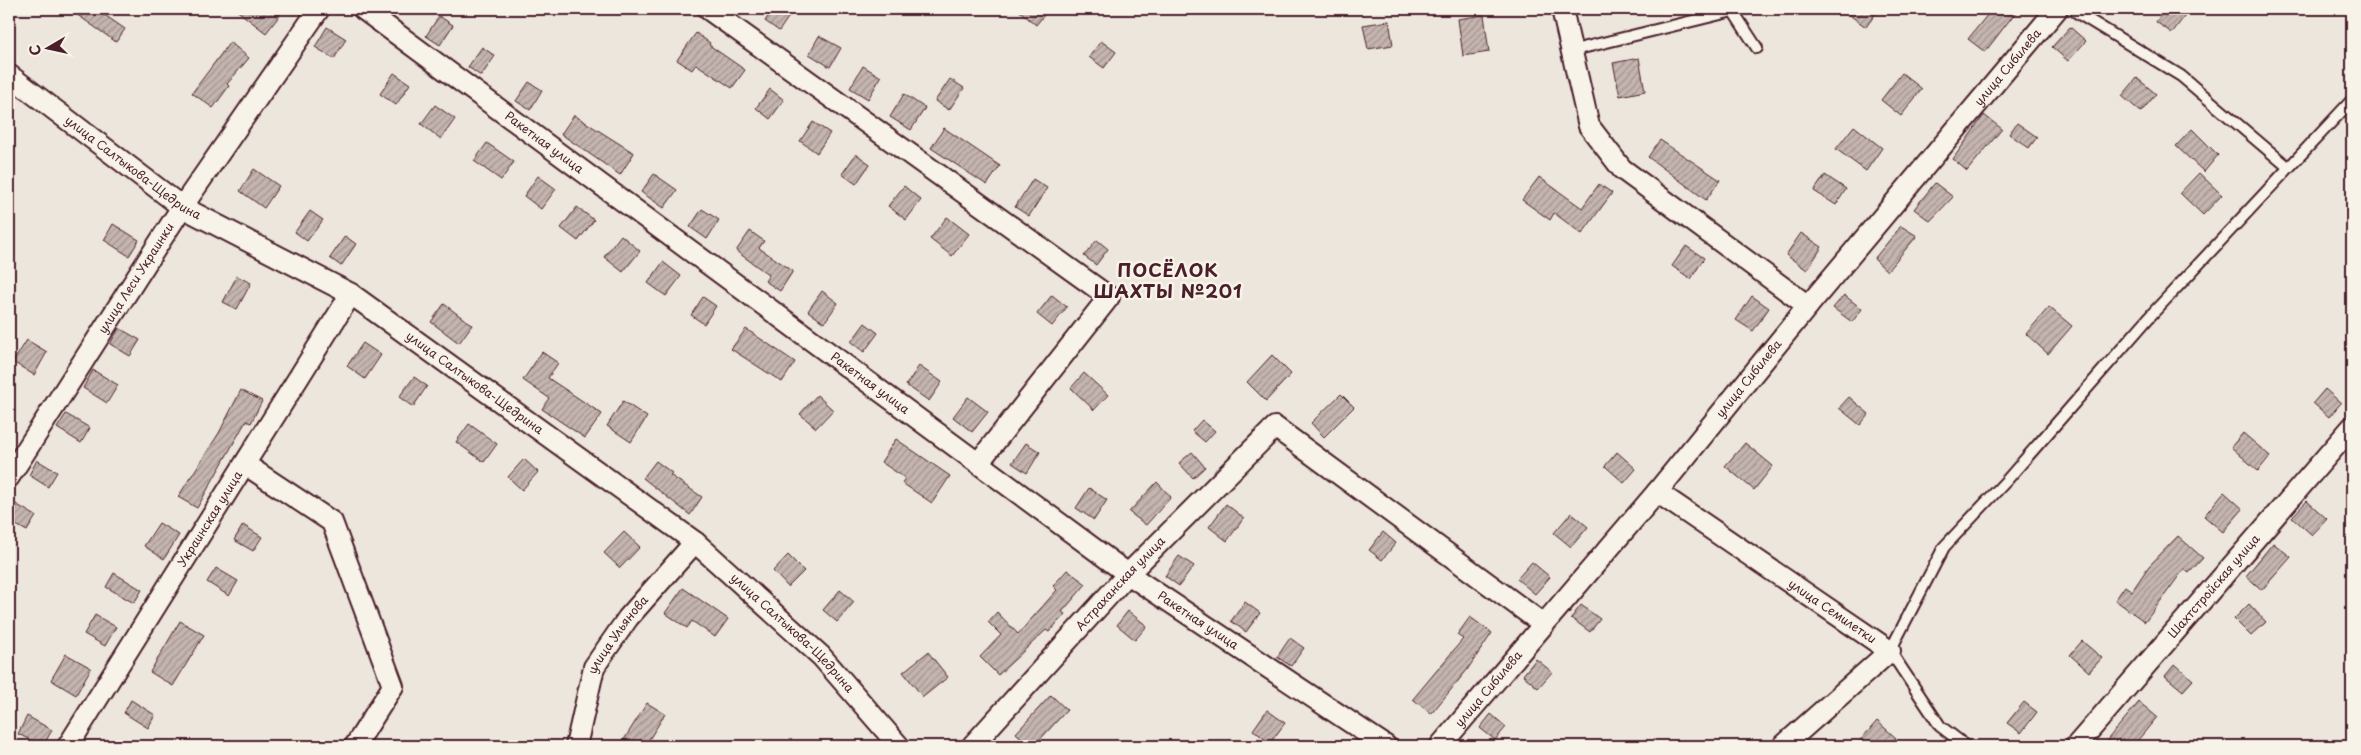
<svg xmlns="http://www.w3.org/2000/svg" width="2361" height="755" font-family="'Playpen Sans',sans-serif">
<defs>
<pattern id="building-hatch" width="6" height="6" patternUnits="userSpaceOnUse" patternTransform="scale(1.25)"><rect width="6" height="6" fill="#c4b5b0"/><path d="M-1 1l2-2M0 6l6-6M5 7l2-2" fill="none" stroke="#a1938f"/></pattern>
</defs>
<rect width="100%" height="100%" fill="#ece6dd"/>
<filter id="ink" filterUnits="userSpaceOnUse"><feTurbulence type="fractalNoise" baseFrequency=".02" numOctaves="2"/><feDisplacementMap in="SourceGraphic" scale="10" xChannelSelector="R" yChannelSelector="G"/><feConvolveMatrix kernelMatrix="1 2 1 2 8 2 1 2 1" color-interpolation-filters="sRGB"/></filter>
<g filter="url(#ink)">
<path fill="url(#building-hatch)" stroke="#4a1f2b" d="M69,9H96L125,29L116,42Z
M235,9H272L280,15L266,33Z
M773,9H794L779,31L765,21Z
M1017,9H1049L1036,25Z
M1841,9H1879L1866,27Z
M1992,9H2018L1985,52L1968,39Z
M2165,9H2190L2172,33L2156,22Z
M1484,15L1489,52L1463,56L1458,19Z
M439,16L453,25L440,45L426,36Z
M1389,21L1393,45L1368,49L1363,25Z
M327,27L346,39L334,59L315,47Z
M2070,27L2086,41L2068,61L2052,47Z
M696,33L710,43L709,45L745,70L732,88L696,64L692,70L677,60Z
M819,36L841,48L830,67L809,54Z
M1101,41L1116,52L1104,68L1089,57Z
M230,42L249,58L227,84L229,86L213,108L192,93Z
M482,47L495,56L481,76L468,67Z
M1639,58L1645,91L1620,96L1613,63Z
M863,66L881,77L868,99L850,88Z
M394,73L410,84L396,105L380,94Z
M1902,73L1922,89L1901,116L1881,100Z
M2137,78L2156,94L2141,112L2122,96Z
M950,79L964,88L949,110L935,101Z
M529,82L542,90L530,110L516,101Z
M770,89L784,100L770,119L756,108Z
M904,94L925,108L911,130L890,117Z
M435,105L455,119L441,139L421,124Z
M574,115L634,153L620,175L561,134Z
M1984,115L2002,129L1967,171L1953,159Z
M813,122L830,133L817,153L800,141Z
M2017,123L2037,137L2029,148L2009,134Z
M1854,126L1882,148L1866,171L1836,149Z
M944,128L1000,166L987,185L931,148Z
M2192,129L2218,155L2204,172L2176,146Z
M1660,140L1720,180L1706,200L1648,157Z
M487,143L514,162L501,180L474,161Z
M856,154L870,164L856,184L842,174Z
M254,169L279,186L264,208L240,191Z
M2199,173L2222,195L2203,215L2180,193Z
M654,174L677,190L664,208L641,192Z
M1825,175L1846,189L1836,205L1814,191Z
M538,176L556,189L541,209L524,196Z
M1539,177L1582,208L1599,184L1612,193L1582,234L1554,213L1550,220L1522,200Z
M1033,179L1047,188L1029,216L1015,207Z
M1935,183L1953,197L1930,221L1914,209Z
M904,186L921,200L906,220L888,206Z
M577,207L594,220L578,241L561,228Z
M702,209L719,220L707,239L690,227Z
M310,211L323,220L307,241L295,232Z
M947,217L969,234L952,256L930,239Z
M113,224L139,240L129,256L104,240Z
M1901,226L1917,236L1887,271L1874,259Z
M750,231L764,241L759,248L793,271L780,291L765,281L769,275L736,251Z
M1801,233L1822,247L1807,270L1786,255Z
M621,235L640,251L623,272L604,257Z
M345,236L356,244L341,266L330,258Z
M1097,240L1108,249L1096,265L1084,256Z
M1686,246L1704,258L1691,279L1672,266Z
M663,262L681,276L666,296L648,283Z
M237,276L251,283L237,309L223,302Z
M822,291L838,303L824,323L808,311Z
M1052,295L1067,307L1052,326L1037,314Z
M1844,295L1862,309L1852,322L1833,308Z
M1752,296L1769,308L1753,331L1736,320Z
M703,297L716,306L704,324L691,315Z
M444,304L472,325L459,343L431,322Z
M2049,307L2072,326L2048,354L2026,334Z
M865,323L878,333L864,352L851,342Z
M119,328L140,340L130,356L110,344Z
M746,329L795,362L782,382L731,349Z
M27,340L47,352L34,375L13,362Z
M363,343L381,355L365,379L347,366Z
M542,352L558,363L548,378L602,414L585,438L542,409L549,398L523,380Z
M1272,355L1291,374L1266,401L1247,382Z
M919,366L942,382L929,401L906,385Z
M93,370L118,385L107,403L83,388Z
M1084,373L1108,395L1094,410L1071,388Z
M414,377L427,386L413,407L399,397Z
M2325,389L2341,403L2329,417L2313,403Z
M241,390L262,401L251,423L246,421L197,508L178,497L219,433Z
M1341,394L1354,407L1324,437L1311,423Z
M817,395L833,410L816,428L800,414Z
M968,397L988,412L972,432L953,417Z
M1849,397L1869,414L1860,425L1839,408Z
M623,401L647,417L631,442L607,426Z
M66,414L90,428L81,443L57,428Z
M1202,420L1215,431L1205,442L1192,431Z
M469,424L497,444L484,462L456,442Z
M2243,433L2270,456L2258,471L2231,447Z
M896,439L950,476L932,503L902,483L905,478L881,462Z
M1026,443L1040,452L1027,473L1012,463Z
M1745,443L1773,466L1754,490L1725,466Z
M1192,452L1205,467L1193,478L1179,463Z
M1617,452L1636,469L1624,483L1605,466Z
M524,459L538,472L522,490L508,477Z
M37,460L57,472L48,487L29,475Z
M656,461L672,473L670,475L702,497L690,515L643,478Z
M1157,482L1171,497L1146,525L1129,512Z
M1089,488L1107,500L1094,520L1076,508Z
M2224,492L2243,509L2223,532L2204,516Z
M9,500L36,516L27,531L9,521Z
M2307,501L2327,519L2312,535L2292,517Z
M1226,504L1244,518L1227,541L1209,527Z
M1571,513L1588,527L1571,547L1554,533Z
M159,523L179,535L164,559L144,546Z
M243,525L262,537L253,551L234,540Z
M624,532L640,547L620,568L604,553Z
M1383,532L1396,543L1382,560L1369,550Z
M2178,536L2203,558L2189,573L2184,569L2145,622L2115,600L2125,586L2132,591L2149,566Z
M2273,543L2291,557L2262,590L2246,576Z
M788,555L804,571L788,587L773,571Z
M1179,556L1194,566L1179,586L1165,576Z
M1532,562L1550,577L1535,594L1517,579Z
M216,568L238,581L229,596L207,582Z
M1067,570L1086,584L1062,612L1065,614L1049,632L1046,630L998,675L980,657L1001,635L988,622L997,612L1018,634L1057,590L1053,586Z
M114,573L142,590L134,603L106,587Z
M683,588L728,619L715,637L692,621L687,628L665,613Z
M840,590L854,602L837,622L823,610Z
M1245,602L1260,613L1246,632L1231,621Z
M2249,604L2266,622L2251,636L2234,619Z
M1581,605L1600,619L1590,632L1571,618Z
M1128,611L1147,626L1135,640L1117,625Z
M95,615L116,627L105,646L84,634Z
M1470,617L1492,633L1467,670L1431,714L1413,699L1463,639L1457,635Z
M180,621L204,635L173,686L150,672Z
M1290,638L1304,648L1291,666L1277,657Z
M2082,641L2102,658L2089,672L2070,655Z
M928,652L948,677L923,697L903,672Z
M66,654L91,668L76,695L51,680Z
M1536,659L1552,672L1538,688L1523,675Z
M2175,664L2193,680L2183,691L2165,676Z
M1051,695L1067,710L1034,746H1030L1016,733Z
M131,700L155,715L148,728L124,713Z
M2024,702L2037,712L2021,733L2007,723Z
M2139,702L2157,717L2133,746H2114L2107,740Z
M647,703L665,714L645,746H620Z
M1267,710L1285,723L1270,743L1253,730Z
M1491,714L1506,727L1495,740L1480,728Z
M27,716L52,730L43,746L18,734Z
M1877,721L1896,738L1889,746H1855Z"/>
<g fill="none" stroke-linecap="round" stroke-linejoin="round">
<defs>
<path id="lane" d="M2071,9L2181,76L2288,167
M1570,51L1733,11L1757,48
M1966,746L1940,726L1890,651L1944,547L2007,480L2152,314L2352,100"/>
<g id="street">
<path id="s1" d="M363,9L1128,574L1386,746"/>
<path d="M708,9L1109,297L979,462"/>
<path d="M1562,9L1589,126L1622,169L1808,306"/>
<path id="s2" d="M9,75L182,207L351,294L695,542L821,656L899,746"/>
<path d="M246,465L332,522L393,686L355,746"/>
<path id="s3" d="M9,477L182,207L319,9"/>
<path id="s4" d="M1657,492L1890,651L1783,746"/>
<path id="s5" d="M68,746L351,294"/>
<path id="s6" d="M576,746L594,667L628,618L695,542"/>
<path id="s7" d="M972,746L1128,574L1275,427L1543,624"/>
<path id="s8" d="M1440,746L1657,492L1808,306L2057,9"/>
<path id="s9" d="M2076,746L2352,427"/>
</g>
</defs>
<use href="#lane" stroke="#4a1f2b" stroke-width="14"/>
<use href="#street" stroke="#4a1f2b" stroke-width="24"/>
<use href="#lane" stroke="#f7f3e8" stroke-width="10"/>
<use href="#street" stroke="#f7f3e8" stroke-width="20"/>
</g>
</g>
<g text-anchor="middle" stroke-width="5" stroke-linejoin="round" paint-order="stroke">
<g font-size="12" fill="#4a1f2b" stroke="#f7f3e8">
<text dy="4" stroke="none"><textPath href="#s8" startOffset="885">улица Сибилева</textPath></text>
<text dy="4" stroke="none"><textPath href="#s1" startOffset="225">Ракетная улица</textPath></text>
<text dy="4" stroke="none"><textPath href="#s2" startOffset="155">улица Салтыкова-Щедрина</textPath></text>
<text dy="4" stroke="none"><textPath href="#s3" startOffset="236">улица Леси Украинки</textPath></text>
<text dy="4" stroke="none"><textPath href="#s8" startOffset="480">улица Сибилева</textPath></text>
<text dy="4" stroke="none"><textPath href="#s2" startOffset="560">улица Салтыкова-Щедрина</textPath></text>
<text dy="4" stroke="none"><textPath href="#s1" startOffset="630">Ракетная улица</textPath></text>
<text dy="4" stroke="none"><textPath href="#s5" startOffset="268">Украинская улица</textPath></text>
<text dy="4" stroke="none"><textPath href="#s7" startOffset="220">Астраханская улица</textPath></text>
<text dy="4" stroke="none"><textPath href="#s9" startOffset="211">Шахтстройская улица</textPath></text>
<text dy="4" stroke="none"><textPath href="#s4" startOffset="212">улица Семилетки</textPath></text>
<text dy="4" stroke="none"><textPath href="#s1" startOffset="1035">Ракетная улица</textPath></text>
<text dy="4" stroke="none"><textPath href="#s2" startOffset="965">улица Салтыкова-Щедрина</textPath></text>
<text dy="4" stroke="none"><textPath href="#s6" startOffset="121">улица Ульянова</textPath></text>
<text dy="4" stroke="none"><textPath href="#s8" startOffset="75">улица Сибилева</textPath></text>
</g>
<g font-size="18" font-weight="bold" letter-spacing="1" fill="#4a1f2b" stroke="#f7f3e8">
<text x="1168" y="277">ПОСЁЛОК<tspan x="1168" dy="21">ШАХТЫ №201</tspan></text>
</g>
</g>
<rect width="2361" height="755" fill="none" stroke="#f7f3e8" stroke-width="30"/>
<rect x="15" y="15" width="2331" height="725" fill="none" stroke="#4a1f2b" stroke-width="2" filter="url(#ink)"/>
<g transform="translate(48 48) rotate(261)" stroke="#f7f3e8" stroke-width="4" paint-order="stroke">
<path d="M0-4L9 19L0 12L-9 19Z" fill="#4a1f2b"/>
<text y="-8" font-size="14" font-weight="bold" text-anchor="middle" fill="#4a1f2b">С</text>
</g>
</svg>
